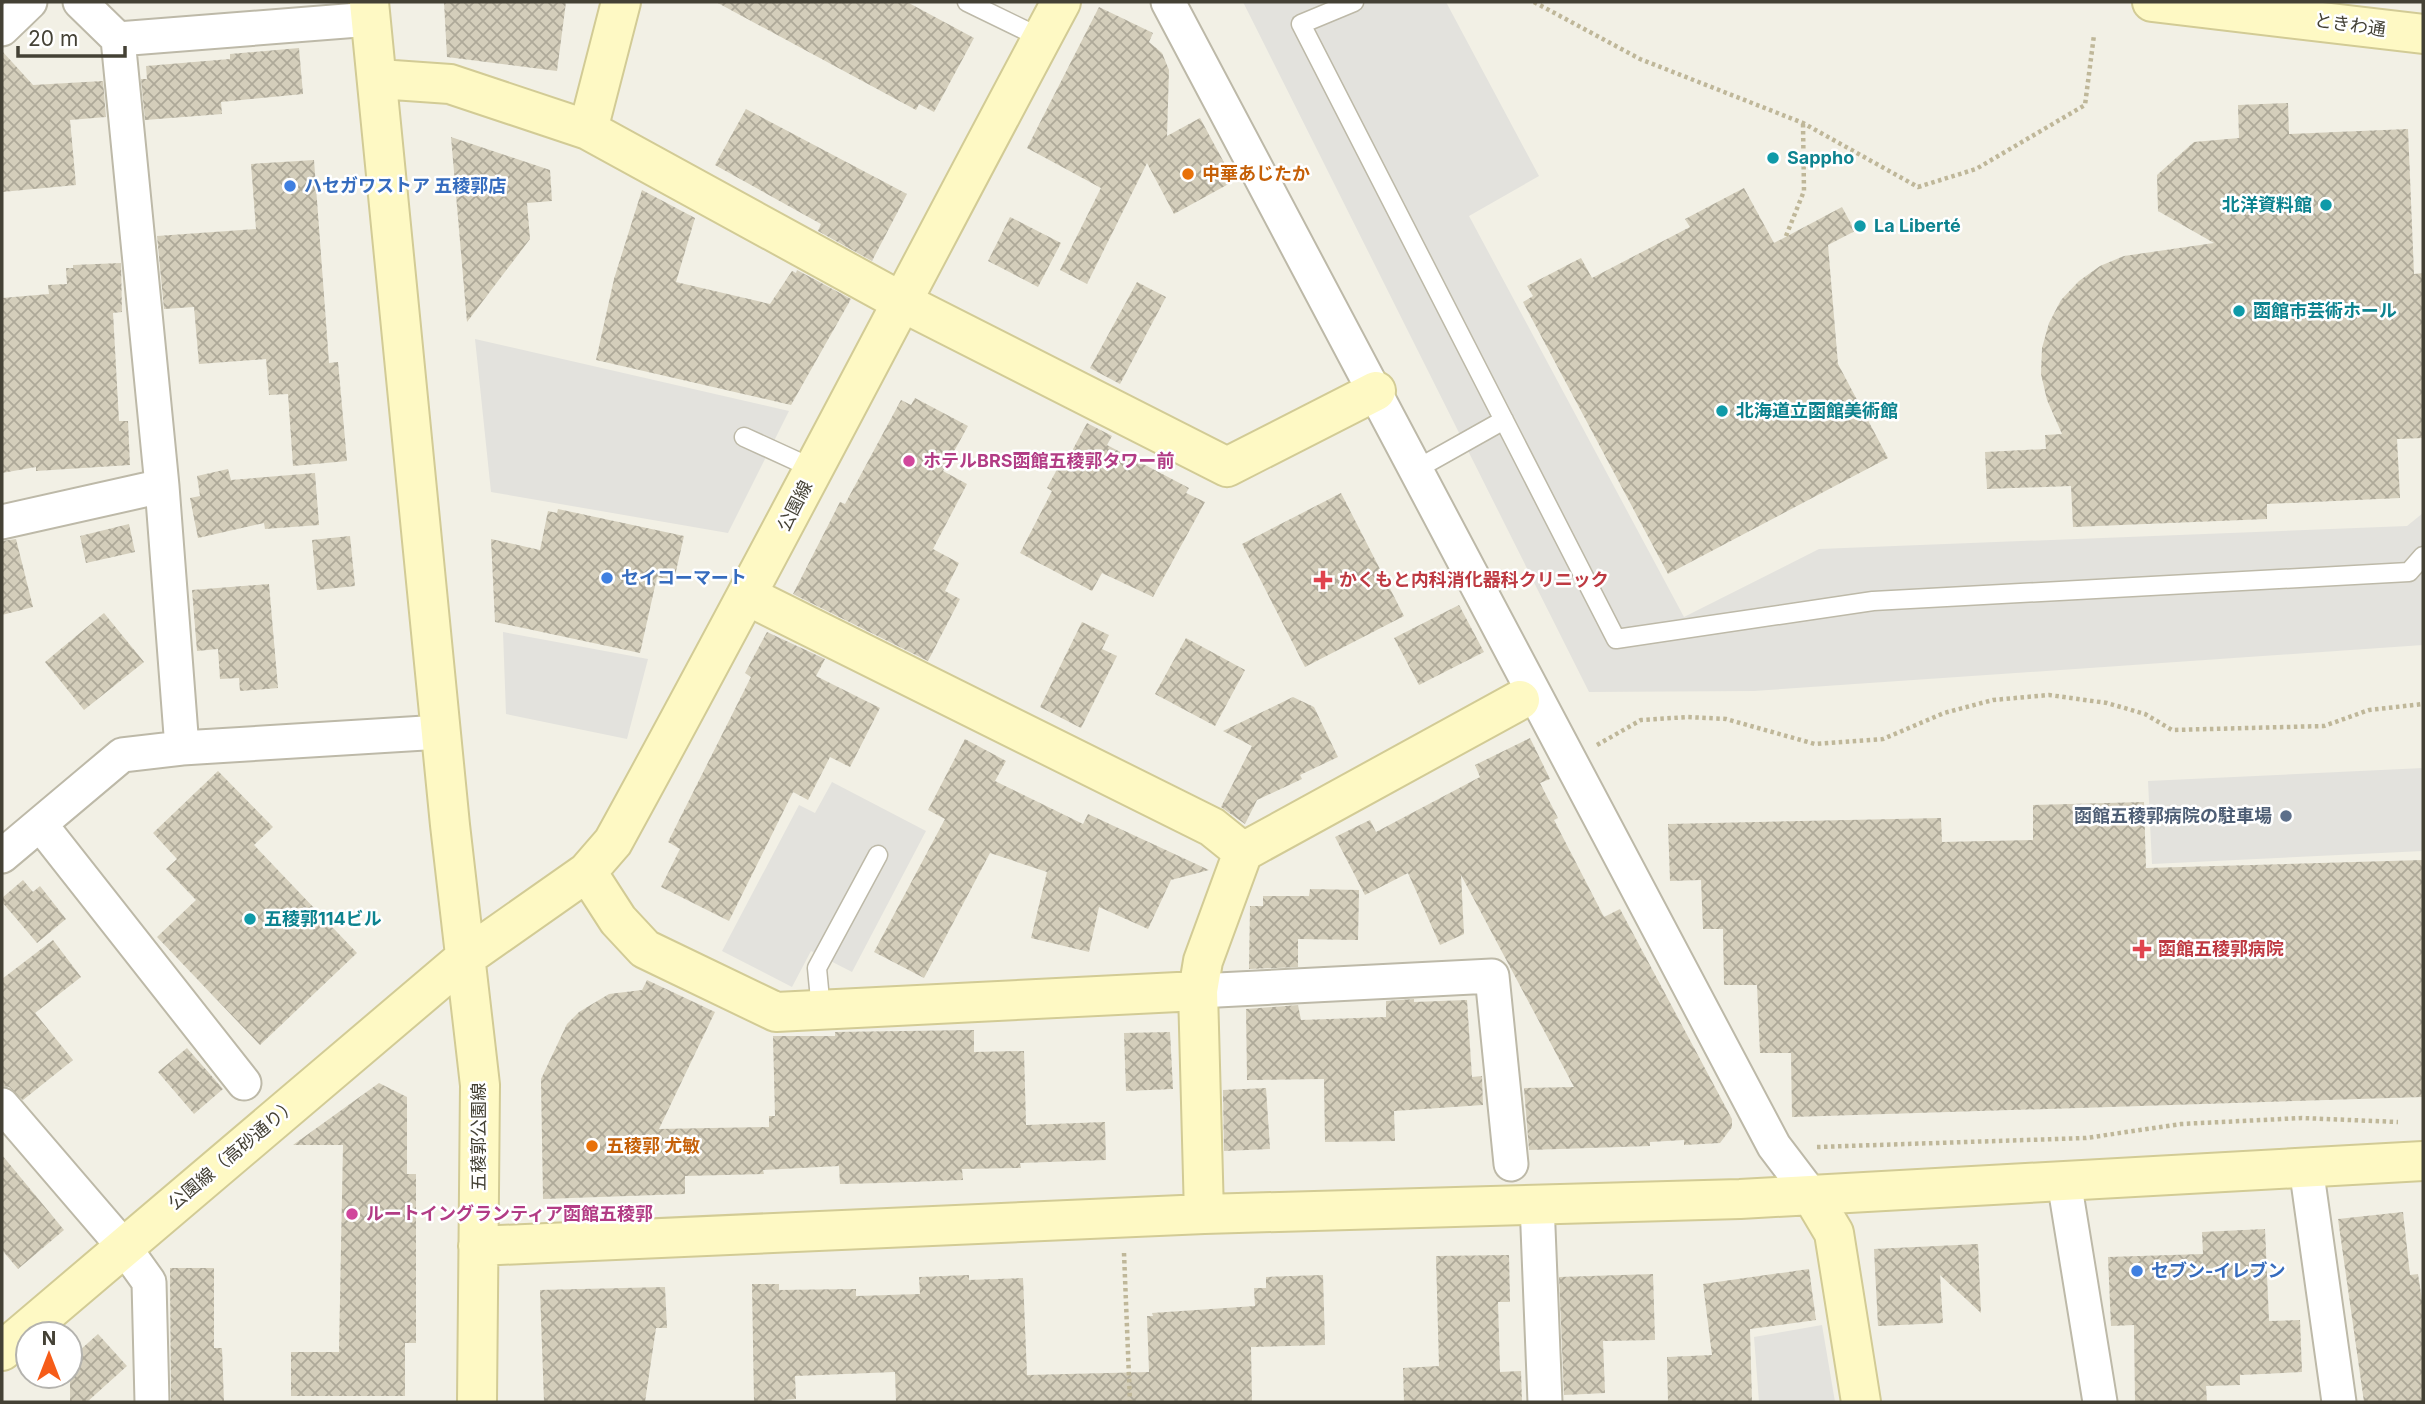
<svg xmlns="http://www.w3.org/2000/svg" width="2425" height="1404" font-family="Inter,'Noto Sans JP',sans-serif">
<defs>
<pattern id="building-cross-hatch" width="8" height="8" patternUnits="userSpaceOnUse" patternTransform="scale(1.75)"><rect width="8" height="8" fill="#d4cebb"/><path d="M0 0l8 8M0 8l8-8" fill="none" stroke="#aea999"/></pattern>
</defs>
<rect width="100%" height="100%" fill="#f2f0e5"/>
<path fill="#e3e2dd" d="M1243,2H1446L1539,176L1469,216L1684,617L1819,549L2407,526L2423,513V645L1754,691L1589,692Z
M475,339L789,411L728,533L491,492Z
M503,632L648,659L627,739L506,714Z
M2423,768V851L2152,864L2148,781Z
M832,782L926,831L852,972L811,951L792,987L722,951L799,805L815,813Z
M1822,1325L1835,1402H1759L1754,1337Z"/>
<path fill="url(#building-cross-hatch)" d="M444,2H566L557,71L447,57Z
M716,2H907L974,38L934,112L919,104L916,110Z
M1099,7L1153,33L1149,42L1162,53L1169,70L1167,136L1200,118L1234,181L1174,214L1147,163L1087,284L1060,270L1101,188L1027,148Z
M299,48L303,94L221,102L222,114L145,120L141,79H147L146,66L230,59V54Z
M2,51L33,85L103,81L106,117L70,120L76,185L2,192Z
M2288,103L2289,134L2408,129L2414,274L2423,273V438L2397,439L2400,498L2267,504V519L2073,527L2071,486L1987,489L1985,452L2046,449L2045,435L2062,434L2047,400L2041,374L2042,348L2049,323L2061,300L2079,281L2100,266L2124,256L2214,243L2158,211L2157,175L2194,142L2239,138L2238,105Z
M746,109L907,194L872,261L818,231L821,224L715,165Z
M451,137L550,170L552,201L527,203L530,239L467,322Z
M314,160L329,363L338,362L347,461L293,466L288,394L269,395L266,359L199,364L194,307L164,309L157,236L256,229L251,164Z
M1744,188L1774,243L1842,207L1855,231L1828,245L1838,364L1888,458L1668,574L1523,302L1533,296L1527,286L1581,258L1592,278L1690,227L1685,219Z
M642,190L695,218L676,282L770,304L792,271L796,273L797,270L851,299L791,405L596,360L614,279Z
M1010,217L1061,243L1038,287L988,261Z
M121,263L122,312L113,313L119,421H128L130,465L36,471V467L2,473V298L49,294L48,285L67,284L66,268H73V265Z
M1137,282L1166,297L1120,384L1090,368Z
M915,398L968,426L943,471L967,484L933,549L959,563L945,591L960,599L928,661L793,594L840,502L845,504L901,400L911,405Z
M1087,423L1112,436L1107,445L1189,488L1186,493L1205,502L1153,597L1102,573L1092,591L1020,553L1052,491L1047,488L1061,462L1065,464Z
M228,469L231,480L315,473L319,525L265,529L264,523L198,538L190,498L200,496L197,476Z
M1341,493L1404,616L1305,667L1242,544Z
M558,509L684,536L674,580L657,577L640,653L495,622L491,539L540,550L548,511L557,513Z
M129,524L135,552L86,563L80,536Z
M350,536L355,586L317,590L312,540Z
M16,539L33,607L2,615V541Z
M269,584L278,688L240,691L239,678L220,679L218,649L197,651L192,590Z
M1459,605L1484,652L1419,685L1394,638Z
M104,613L144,662L84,710L45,662Z
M1082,622L1109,635L1102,649L1117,656L1081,728L1040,707Z
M767,632L825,659L816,676L880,708L850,767L830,757L808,800L793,792L729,921L661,887L680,849L668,842L751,677L745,673Z
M1186,638L1245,670L1215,726L1155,694Z
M1293,697L1314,707L1338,757L1300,775L1302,779L1257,800L1245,824L1221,807L1252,746L1223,731Z
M1530,738L1550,779L1540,783L1558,818L1554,820L1604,917L1620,909L1732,1119V1127L1720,1143L1684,1145V1140L1650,1142V1146L1529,1150L1524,1088L1574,1087L1461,875L1464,934L1440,945L1408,873L1365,895L1335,837L1370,820L1376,832L1480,777L1475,765Z
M965,739L1006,761L995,781L1083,824L1088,814L1209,870L1171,880L1148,929L1099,907L1089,952L1031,938L1047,872L990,853L924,978L874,952L945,819L928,810Z
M218,771L273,827L254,845L357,953L260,1045L157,937L196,900L166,869L177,859L153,833Z
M2144,802L2146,868L2423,860V1097L1792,1117L1791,1053H1760L1757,985H1724L1723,929H1703L1701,880L1670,881L1668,824L1941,818L1942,842L2033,840V805Z
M23,880L33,892L40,886L66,919L37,943L2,902V898Z
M1310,889L1359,890L1358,940L1298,939V967L1249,969L1250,906H1263V896H1309Z
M53,940L81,977L35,1013L73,1060L23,1100L9,1087L2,1086V979Z
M647,980L715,1012L659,1129L769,1127V1116H775L773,1036H835V1032L974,1030V1052L1024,1051L1026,1125L1105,1122L1106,1160L1020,1163L1021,1168L962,1169L963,1180L882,1183L840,1184L839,1166L763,1170L764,1174L685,1176V1194L543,1199L541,1079L567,1024L579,1012L609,994L642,990Z
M1414,999V1002L1467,1000L1472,1077L1482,1076L1483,1105L1394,1111L1395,1141L1325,1142L1324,1079L1247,1080L1246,1009L1298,1005L1301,1020L1386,1017V1001Z
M1170,1032L1173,1089L1126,1091L1124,1033Z
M187,1048L223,1089L194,1114L158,1072Z
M379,1083L407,1097V1174H416V1343H405V1396H291V1352H339L343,1145H293Z
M1266,1088L1270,1149L1224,1151L1223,1090Z
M2,1155L64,1230L18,1269L2,1250Z
M2403,1212L2410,1275L2418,1274L2423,1307V1402H2364L2338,1219Z
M2265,1229L2269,1321L2300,1320L2302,1372L2240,1375V1385L2206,1386L2207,1402H2135L2134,1325L2111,1326L2108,1257L2203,1254L2202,1232Z
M1978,1244L1981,1313L1940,1275L1943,1323L1878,1326L1874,1249Z
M1509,1255L1510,1302H1498L1500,1372L1521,1371L1522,1402H1404L1403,1368L1439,1366L1436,1256Z
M170,1268H214V1348H222L224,1402H171Z
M1809,1269L1816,1320L1750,1329L1752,1402H1668L1667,1357L1712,1355L1703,1284Z
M1653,1274L1655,1340L1603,1341L1605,1393L1564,1395L1559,1277Z
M969,1275V1280L1023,1278L1027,1375L1149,1372L1147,1316H1153L1152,1313L1255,1306L1254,1288H1266V1277L1323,1275L1325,1345L1251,1347L1252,1402H896L895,1372L795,1376L796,1399L754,1402L752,1284H779V1290L856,1289V1296L920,1294L919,1277Z
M665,1287L667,1328H656L645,1402H544L540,1290Z
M98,1334L127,1366L87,1402H70V1359Z"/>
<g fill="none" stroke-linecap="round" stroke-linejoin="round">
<defs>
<path id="lane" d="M967,2L1041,38
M1354,2L1301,24L1616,639L1873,601L2409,572L2423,556
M744,437L814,469
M1415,470L1504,420
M821,1010L817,968L878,855"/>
<path id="street" d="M80,2L118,39L162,486L182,748
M1168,2L1774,1146L1812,1196
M2,29L30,2
M118,39L371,19
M2,522L162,486
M40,824L244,1083
M2,856L122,755L182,748L441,732
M1198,991L1492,976L1511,1164
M2,1105L124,1247L149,1282L152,1402
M2306,1167L2339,1402
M2064,1181L2100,1402
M1537,1203L1545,1402"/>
<path id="secondary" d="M369,2L450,825L480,1085L477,1402
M2152,2L2423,34
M379,79L450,84L588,130L900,301L1227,467L1376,391
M588,130L621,2
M748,596L1212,827L1243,852
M587,872L618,920L645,949L776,1012L1198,991
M1812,1196L1834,1233L1861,1402
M1204,1214L1198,991L1203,961L1243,852L1520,700
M478,1246L1204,1214L1740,1199L2423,1161
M2,1351L466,957L587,872L613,842C766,564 911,282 1061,2"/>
</defs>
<use href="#lane" stroke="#bdb9a8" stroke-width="21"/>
<use href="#street" stroke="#bdb9a8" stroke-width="37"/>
<use href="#secondary" stroke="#d2cb95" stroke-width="42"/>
<path stroke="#bfb799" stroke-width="4.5" stroke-dasharray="3.5 3.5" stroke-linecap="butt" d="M1534,2L1640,59L1803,123L1918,187L1976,169L2085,105L2094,35
M1786,236L1804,191L1803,124
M1597,745L1641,720L1688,717L1726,719L1815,744L1883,739L1944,713L1993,700L2049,695L2107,703L2145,714L2172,730L2324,726L2369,710L2423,704
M1817,1147L2086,1138L2181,1124L2302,1118L2398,1122
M1124,1253L1130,1402"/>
<use href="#lane" stroke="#fff" stroke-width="18"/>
<use href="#street" stroke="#fff" stroke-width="33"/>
<use href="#secondary" stroke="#fef9c4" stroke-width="38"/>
</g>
<g fill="#0f9aa8" stroke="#fff" stroke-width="2.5">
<circle cx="1773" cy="158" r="7"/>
<circle cx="2326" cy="205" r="7"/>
<circle cx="1860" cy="226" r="7"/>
<circle cx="2239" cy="311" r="7"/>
<circle cx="1722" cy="411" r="7"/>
<circle cx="250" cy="919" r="7"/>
</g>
<g fill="#e8710a" stroke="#fff" stroke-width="2.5">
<circle cx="1188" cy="174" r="7"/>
<circle cx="592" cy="1146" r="7"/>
</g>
<g fill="#3f7fe0" stroke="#fff" stroke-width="2.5">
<circle cx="290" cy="186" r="7"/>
<circle cx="607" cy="578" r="7"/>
<circle cx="2137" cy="1271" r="7"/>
</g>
<g fill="#d1479c" stroke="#fff" stroke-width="2.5">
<circle cx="909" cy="461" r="7"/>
<circle cx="352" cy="1214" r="7"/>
</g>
<g fill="#e0444e" stroke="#fff" stroke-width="2.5">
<path d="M1319.5 569.5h7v7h7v7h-7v7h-7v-7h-7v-7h7z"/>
<path d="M2138.5 938.5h7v7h7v7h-7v7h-7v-7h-7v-7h7z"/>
</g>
<circle fill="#5c6f8a" stroke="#fff" stroke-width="2.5" cx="2286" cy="816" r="7"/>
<g text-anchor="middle" stroke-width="5" stroke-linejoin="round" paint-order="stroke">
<g font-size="18" fill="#444135" stroke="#fff">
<text transform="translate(2350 25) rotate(8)" y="6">ときわ通</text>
<text transform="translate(795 506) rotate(-63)" y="6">公園線</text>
<text transform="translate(479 1137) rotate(-90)" y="6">五稜郭公園線</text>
<text transform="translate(233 1154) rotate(-40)" y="6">公園線（高砂通り）</text>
</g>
<g font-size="18" font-weight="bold" fill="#0d838f" stroke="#fff" text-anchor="start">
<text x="1787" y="164">Sappho</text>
<text x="2312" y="211" text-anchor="end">北洋資料館</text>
<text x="1874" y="232">La Liberté</text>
<text x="2253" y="317">函館市芸術ホール</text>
<text x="1736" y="417">北海道立函館美術館</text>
<text x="264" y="925">五稜郭114ビル</text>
</g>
<g font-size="18" font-weight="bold" fill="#c56008" stroke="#fff" text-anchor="start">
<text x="1202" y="180">中華あじたか</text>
<text x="606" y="1152">五稜郭 尤敏</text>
</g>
<g font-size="18" font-weight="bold" fill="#366cbe" stroke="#fff" text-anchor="start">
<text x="304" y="192">ハセガワストア 五稜郭店</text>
<text x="621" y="584">セイコーマート</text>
<text x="2151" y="1277">セブン-イレブン</text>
</g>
<g font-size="18" font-weight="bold" fill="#b23c85" stroke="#fff" text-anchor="start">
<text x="923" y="467">ホテルBRS函館五稜郭タワー前</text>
<text x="366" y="1220">ルートイングランティア函館五稜郭</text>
</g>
<g font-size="18" font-weight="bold" fill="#be3a42" stroke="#fff" text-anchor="start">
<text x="1339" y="586">かくもと内科消化器科クリニック</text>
<text x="2158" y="955">函館五稜郭病院</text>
</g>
<g font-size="18" font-weight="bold" fill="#4e5e75" stroke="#fff" text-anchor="end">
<text x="2272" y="822">函館五稜郭病院の駐車場</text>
</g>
</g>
<rect width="2425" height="1404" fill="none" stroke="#444135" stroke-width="7"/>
<g transform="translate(49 1355)"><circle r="33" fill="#ffffff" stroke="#b4b3ae" stroke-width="2"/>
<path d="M0-5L12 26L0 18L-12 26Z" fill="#f65c18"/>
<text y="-10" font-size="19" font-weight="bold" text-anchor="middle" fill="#444135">N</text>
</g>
<path d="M18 46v10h107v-10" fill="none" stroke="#444135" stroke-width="3.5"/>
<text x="28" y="46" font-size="21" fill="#444135" stroke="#ffffff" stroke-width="5" paint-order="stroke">20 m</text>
</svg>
